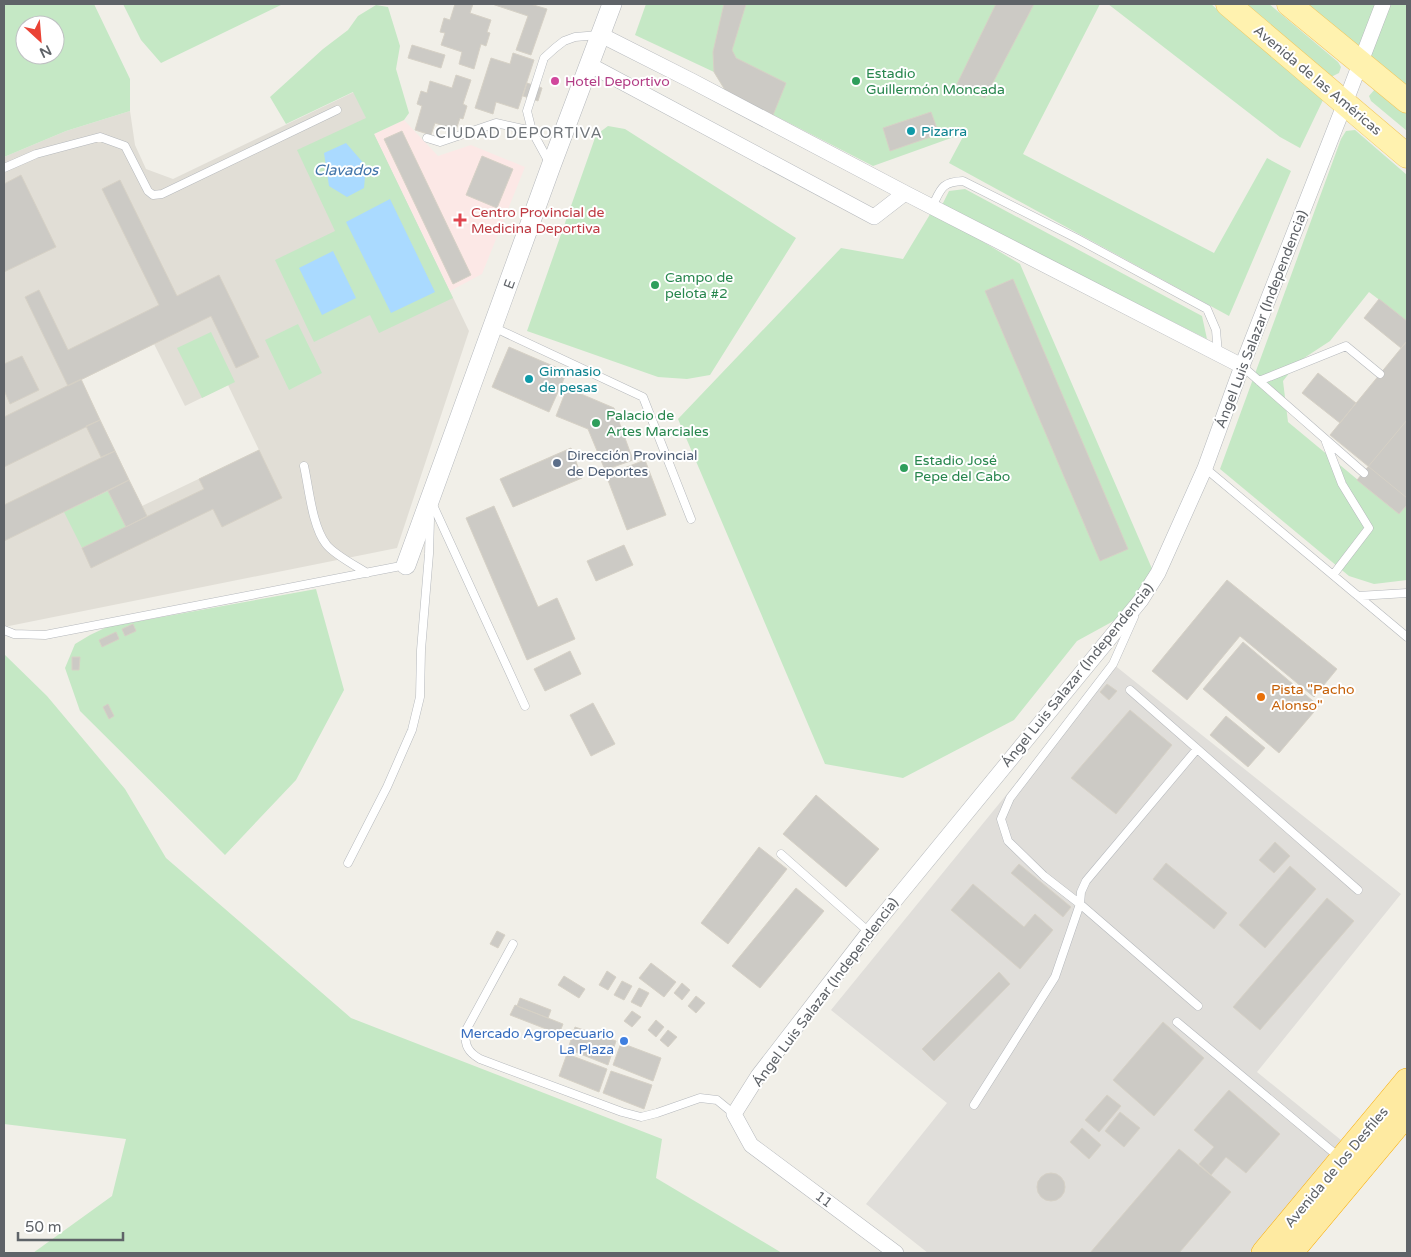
<svg xmlns="http://www.w3.org/2000/svg" width="1411" height="1257" font-family="'Varela Round',sans-serif">
<rect width="100%" height="100%" fill="#f1efe8"/>
<path fill="#e0deda" d="M1113,664L1401,894L1257,1072L1341,1140L1249,1253H928L866,1204L947,1103L831,1010Z"/>
<path fill="#e1ded6" fill-rule="evenodd" d="M354,92L469,331L397,548L4,627V157L66,131L130,111L135,145L146,169L173,179ZM154,344L185,406L228,385L259,450L142,506L81,380Z"/>
<path fill="#fce8e6" d="M404,120L438,156L471,145L525,167L482,274L450,291L374,134Z"/>
<path fill="#c5e8c5" fill-rule="evenodd" d="M4,4H94L130,79V111L66,131L4,157ZM25,25H55V55H25Z
M123,4H283L161,63L141,40Z
M646,4H1100L1023,154L1214,253L1267,158L1291,171L1229,316L949,163L965,133L873,166L725,90L714,72L635,35Z
M1108,4H1211L1323,100L1300,148L1280,137Z
M1241,4H1269L1338,62L1341,67L1339,73L1331,77Z
M1303,4H1407V91Z
M376,5L388,7L400,46L396,69L409,113L404,120L374,134L453,298L379,333L370,315L314,342L275,260L335,231L297,150L366,118L353,92L286,124L270,97L323,49L348,30L358,16Z
M1375,89L1379,90L1407,113V131L1371,101L1369,96Z
M608,126L625,129L796,238L710,375L687,379L658,377L527,331L596,135Z
M1355,130L1407,175V321L1369,292L1330,341L1298,362L1283,381L1288,422L1399,514L1407,505V580L1374,584L1349,576L1220,469L1341,139L1346,131Z
M965,189L1202,316L1207,339L942,205L949,191Z
M932,211L1020,264L1153,571L1119,618L1077,641L1014,720L903,778L825,764L678,419L841,248L903,259Z
M298,324L322,373L289,390L265,340Z
M211,332L235,382L202,398L177,348Z
M108,491L126,527L82,548L64,512Z
M316,589L344,690L296,780L225,855L80,711L65,668L75,644L90,635L107,627Z
M4,654L47,696L125,789L166,858L351,1018L662,1139L656,1178L782,1253H33L112,1196L126,1139L4,1124Z"/>
<path fill="#aadaff" d="M346,143L366,166L364,188L347,197L329,186L324,153Z
M390,199L435,292L391,313L346,222Z
M333,251L356,298L322,315L299,268Z"/>
<path fill="#cccac5" stroke="#d6d1c6" d="M455,4H473L470,13L491,20L487,32L490,33L486,46L481,44L474,69L459,64L462,52L441,45L445,33L440,32L444,18L450,20Z
M492,4H530L547,9L531,55L516,50L528,16Z
M724,4H746L732,50L736,58L786,83L773,115L725,90L714,72L713,52Z
M996,4H1034L985,98L957,84Z
M412,45L445,55L441,68L408,58Z
M513,53L534,60L518,109L496,102L493,114L475,108L491,58L510,64Z
M456,75L471,80L463,104L467,106L463,119L460,118L456,130L435,123L431,135L415,130L422,106L417,104L421,91L427,93L430,81L452,88Z
M527,83L542,88L538,101L523,96Z
M931,112L939,134L890,151L883,128Z
M402,131L471,275L453,284L384,139Z
M482,156L513,169L497,208L466,195Z
M21,175L56,247L4,272V184Z
M120,180L177,296L219,275L259,357L236,368L211,316L68,386L25,297L39,290L68,350L159,305L102,189Z
M1013,279L1128,549L1100,561L985,291Z
M1379,299L1407,321V341L1401,348L1364,318Z
M1407,341V498L1330,435Z
M509,347L567,372L549,412L492,387Z
M22,356L39,390L10,404L4,390V364Z
M1318,373L1356,403L1340,423L1302,393Z
M81,379L100,420L4,467V417Z
M567,388L614,408L633,460L605,470L588,429L556,416Z
M100,420L115,451L101,457L86,426Z
M1407,420V505L1399,514L1357,480Z
M571,448L582,478L513,507L500,479Z
M259,450L282,498L222,527L213,509L91,568L82,548L204,489L199,479Z
M115,451L129,480L4,541V505Z
M645,460L666,515L627,530L606,475Z
M129,480L147,516L126,527L108,491Z
M494,506L538,607L557,598L575,639L527,660L466,518Z
M624,545L633,565L596,581L587,561Z
M1227,580L1337,669L1314,697L1240,636L1187,700L1152,671Z
M133,624L136,631L125,636L122,629Z
M116,632L119,639L102,647L99,640Z
M1243,642L1319,706L1279,753L1203,689Z
M570,651L581,674L545,691L534,669Z
M72,657H80L79,670H72Z
M1107,684L1117,691L1109,700L1100,692Z
M593,703L615,744L591,756L570,715Z
M108,704L114,716L109,719L103,707Z
M1130,710L1172,745L1116,814L1071,778Z
M1226,716L1265,748L1248,767L1210,735Z
M816,795L879,849L846,887L783,834Z
M1275,842L1290,856L1274,873L1259,860Z
M759,847L787,869L728,944L701,923Z
M1166,863L1227,913L1214,929L1153,879Z
M1019,864L1071,907L1063,917L1011,873Z
M1290,866L1316,889L1265,948L1239,925Z
M973,884L1024,927L1035,914L1053,930L1020,969L951,910Z
M796,888L824,911L760,988L732,966Z
M1327,898L1354,921L1260,1030L1233,1007Z
M497,931L505,935L498,948L490,944Z
M651,963L676,982L664,997L639,978Z
M607,971L616,977L608,990L599,985Z
M999,972L1010,984L934,1061L922,1049Z
M564,976L585,989L579,998L558,985Z
M622,981L632,986L624,1000L614,995Z
M682,983L690,990L682,1000L674,993Z
M639,988L649,993L641,1007L631,1002Z
M696,996L705,1003L696,1013L688,1006Z
M520,998L551,1010L548,1018L517,1006Z
M515,1005L563,1024L559,1034L510,1015Z
M632,1011L641,1017L632,1027L624,1021Z
M656,1020L664,1027L656,1037L648,1030Z
M1163,1022L1204,1058L1154,1116L1113,1080Z
M575,1027L616,1041L608,1065L568,1049Z
M668,1030L677,1037L668,1047L660,1040Z
M621,1043L661,1058L653,1081L613,1065Z
M567,1054L607,1069L599,1092L559,1076Z
M611,1071L652,1085L644,1109L603,1093Z
M1229,1090L1280,1134L1246,1173L1226,1157L1211,1175L1199,1164L1214,1147L1194,1130Z
M1107,1095L1121,1106L1099,1132L1085,1120Z
M1120,1112L1140,1128L1124,1147L1105,1131Z
M1082,1128L1101,1145L1089,1159L1070,1142Z
M1179,1149L1231,1192L1179,1253H1090Z
M1037 1187a14 14 0 1 1 28 0a14 14 0 1 1-28 0Z"/>
<g fill="none" stroke-linecap="round" stroke-linejoin="round">
<defs>
<path id="service" d="M427,138L440,142L496,123L532,131
M550,164L532,131L527,111L544,58L555,48L564,41L575,37L599,35
M4,168L36,154L100,137L125,146L148,191L153,195L162,194L337,110
M932,207C941,189 941,182 963,181L1076,238L1207,309L1216,330L1218,354
M493,327L643,397L691,519
M1242,366L1364,473
M1259,381L1346,346L1380,374
M1326,442L1342,484L1369,528L1333,575
M304,466C309,488 312,526 326,544C333,554 356,566 367,573
M1205,468L1407,637
M432,503L525,706
M1358,596L1407,593
M1134,617L1113,664L1010,798L1001,819L1008,841L1044,876L1080,904L1198,1006
M4,630L14,634L45,635L406,565
M1130,690L1358,890
M781,854L869,932
M348,863L387,787L412,730L420,697L421,650L429,554L430,519
M513,944L465,1032C465,1046 468,1052 480,1059L622,1112L641,1117L657,1113L700,1098L717,1100L734,1114
M1177,1022L1339,1157
M974,1105L1055,977L1080,904L1081,892L1086,881L1197,749"/>
<path id="minor" d="M590,65L874,217L905,193L692,81L601,35
M905,193L1242,366
M896,1253L751,1145L734,1114L758,1076L869,932L1141,600L1158,573L1205,468L1242,366L1345,103L1383,4"/>
<path id="tertiary" d="M406,565L551,166L612,4"/>
<path id="primary" d="M1228,4L1407,156
M1289,4L1407,101"/>
<path id="trunk" d="M1264,1253L1407,1081
M1290,1253L1407,1113"/>
</defs>
<use href="#service" stroke="#b5b8bc" stroke-width="9"/>
<use href="#minor" stroke="#b5b8bc" stroke-width="16"/>
<use href="#tertiary" stroke="#b5b8bc" stroke-width="20"/>
<use href="#primary" stroke="#f2c960" stroke-width="25"/>
<use href="#trunk" stroke="#f9ab00" stroke-width="26"/>
<use href="#service" stroke="#fff" stroke-width="8"/>
<use href="#minor" stroke="#fff" stroke-width="15"/>
<use href="#tertiary" stroke="#fff" stroke-width="19"/>
<use href="#primary" stroke="#fff2af" stroke-width="24"/>
<use href="#trunk" stroke="#feeaa1" stroke-width="25"/>
</g>
<circle fill="#d1479c" stroke="#fff" stroke-width="2" cx="555" cy="81" r="5"/>
<g fill="#2e9e5b" stroke="#fff" stroke-width="2">
<circle cx="856" cy="81" r="5"/>
<circle cx="655" cy="285" r="5"/>
<circle cx="596" cy="423" r="5"/>
<circle cx="904" cy="468" r="5"/>
</g>
<g fill="#0f9aa8" stroke="#fff" stroke-width="2">
<circle cx="911" cy="131" r="5"/>
<circle cx="529" cy="379" r="5"/>
</g>
<path fill="#e0444e" stroke="#fff" stroke-width="2" d="M457.5 212.5h5v5h5v5h-5v5h-5v-5h-5v-5h5z"/>
<circle fill="#5c6f8a" stroke="#fff" stroke-width="2" cx="557" cy="463" r="5"/>
<circle fill="#e8710a" stroke="#fff" stroke-width="2" cx="1261" cy="697" r="5"/>
<circle fill="#3f7fe0" stroke="#fff" stroke-width="2" cx="624" cy="1041" r="5"/>
<g text-anchor="middle" stroke-width="4" stroke-linejoin="round" paint-order="stroke">
<g font-size="14" fill="#27864d" stroke="#fff" text-anchor="start">
<text x="866" y="78">Estadio<tspan x="866" dy="16">Guillermón Moncada</tspan></text>
<text x="665" y="282">Campo de<tspan x="665" dy="16">pelota #2</tspan></text>
<text x="606" y="420">Palacio de<tspan x="606" dy="16">Artes Marciales</tspan></text>
<text x="914" y="465">Estadio José<tspan x="914" dy="16">Pepe del Cabo</tspan></text>
</g>
<g font-size="14" fill="#5f6368" stroke="#fff">
<text transform="translate(1318 80) rotate(40)" y="5">Avenida de las Américas</text>
<text transform="translate(509 284) rotate(-70)" y="5">E</text>
<text transform="translate(1261 319) rotate(-69)" y="5">Ángel Luis Salazar (Independencia)</text>
<text transform="translate(1077 675) rotate(-51)" y="5">Ángel Luis Salazar (Independencia)</text>
<text transform="translate(825 992) rotate(-53)" y="5">Ángel Luis Salazar (Independencia)</text>
<text transform="translate(1336 1167) rotate(-50)" y="5">Avenida de los Desfiles</text>
<text transform="translate(824 1199) rotate(37)" y="5">11</text>
</g>
<g font-size="14" fill="#b23c85" stroke="#fff" text-anchor="start">
<text x="565" y="86">Hotel Deportivo</text>
</g>
<g font-size="14" fill="#0d838f" stroke="#fff" text-anchor="start">
<text x="921" y="136">Pizarra</text>
<text x="539" y="376">Gimnasio<tspan x="539" dy="16">de pesas</tspan></text>
</g>
<g font-size="14" fill="#be3a42" stroke="#fff" text-anchor="start">
<text x="471" y="217">Centro Provincial de<tspan x="471" dy="16">Medicina Deportiva</tspan></text>
</g>
<g font-size="14" fill="#4e5e75" stroke="#fff" text-anchor="start">
<text x="567" y="460">Dirección Provincial<tspan x="567" dy="16">de Deportes</tspan></text>
</g>
<g font-size="14" fill="#c56008" stroke="#fff" text-anchor="start">
<text x="1271" y="694">Pista "Pacho<tspan x="1271" dy="16">Alonso"</tspan></text>
</g>
<g font-size="14" fill="#366cbe" stroke="#fff" text-anchor="end">
<text x="614" y="1038">Mercado Agropecuario<tspan x="614" dy="16">La Plaza</tspan></text>
</g>
<g font-size="15" letter-spacing="1" fill="#70757a" stroke="#fff">
<text x="519" y="138">CIUDAD DEPORTIVA</text>
</g>
<g font-size="15" font-style="italic" fill="#4174aa" stroke="#fff">
<text x="346" y="175">Clavados</text>
</g>
</g>
<rect width="1411" height="1257" fill="none" stroke="#5f6368" stroke-width="10"/>
<g transform="translate(40 40) rotate(154)"><circle r="24" fill="#ffffff" stroke="#bfc1c3"/>
<path d="M0-4L9 19L0 12L-9 19Z" fill="#ea4335"/>
<text y="-8" font-size="14" font-weight="bold" text-anchor="middle" fill="#5f6368">N</text>
</g>
<path d="M18 1232v8h105v-8" fill="none" stroke="#5f6368" stroke-width="2.5"/>
<text x="25" y="1232" font-size="15" fill="#5f6368" stroke="#ffffff" stroke-width="4" paint-order="stroke">50 m</text>
</svg>
